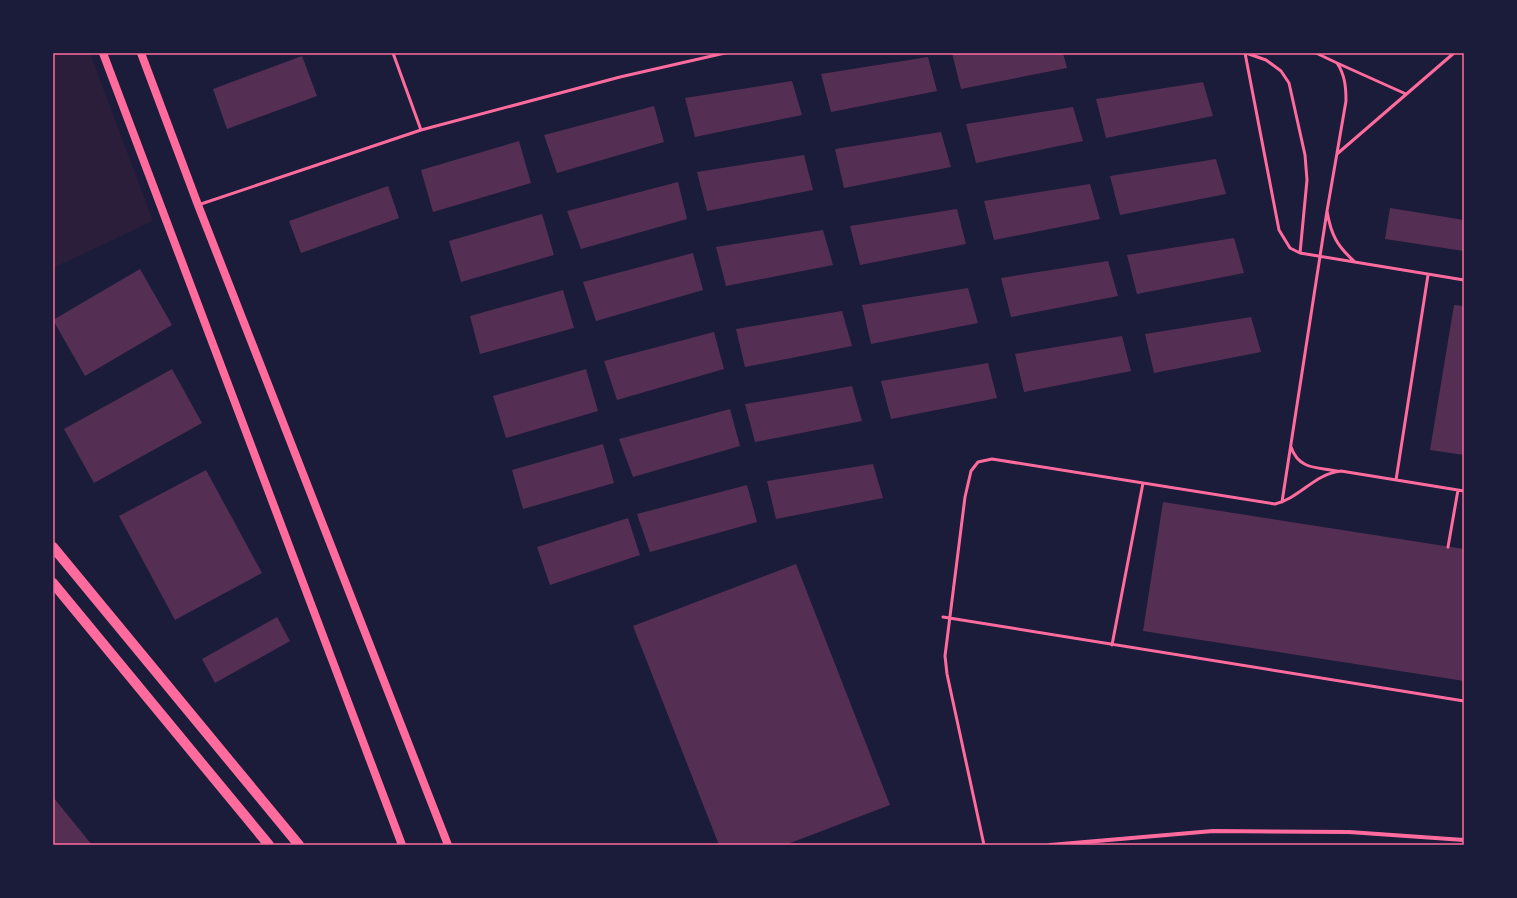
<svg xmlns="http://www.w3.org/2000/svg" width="1517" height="898" font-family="'Noto Sans',sans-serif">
<rect width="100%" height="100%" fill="#1b1b3a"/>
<path fill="#2a1e3b" d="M53,53H90L153,221L53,268Z"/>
<path fill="#542f53" d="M952,53H1063L1067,68L961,89Z
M302,56L317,96L227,129L213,89Z
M928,57L937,91L831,112L821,74Z
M792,81L802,115L695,137L685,98Z
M1203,82L1213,116L1106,138L1096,99Z
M654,106L664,142L557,173L544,135Z
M1073,107L1083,141L976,163L966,124Z
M941,132L951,167L844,188L835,149Z
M519,141L531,183L433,212L421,170Z
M804,155L813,190L707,211L697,172Z
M1216,159L1226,194L1120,215L1110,176Z
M678,182L687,219L581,249L567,211Z
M1090,184L1100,219L994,240L984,201Z
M388,186L399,218L301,253L289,221Z
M1390,208L1464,220V251L1385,239Z
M957,209L966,244L860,265L850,226Z
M542,214L554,255L461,282L449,241Z
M823,230L833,265L726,286L716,247Z
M1234,238L1244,273L1137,294L1127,255Z
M693,253L703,290L596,321L583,282Z
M1108,261L1118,296L1011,317L1001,278Z
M140,269L172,325L85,376L53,320Z
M968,288L978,323L871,344L862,305Z
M563,290L574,328L480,354L470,316Z
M1454,305L1464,306V455L1430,450Z
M842,311L852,346L745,367L736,329Z
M1251,317L1261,352L1154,373L1145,334Z
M714,332L724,369L617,400L604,361Z
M1122,336L1131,371L1024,392L1015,354Z
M988,363L997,398L891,419L881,381Z
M172,369L202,423L94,483L64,429Z
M586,369L598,411L506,438L493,396Z
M852,386L862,421L755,442L745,404Z
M730,409L740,446L633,477L619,439Z
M603,444L614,483L523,509L512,470Z
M873,464L883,498L776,519L767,481Z
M206,470L262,573L175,620L119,516Z
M747,485L757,522L650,552L637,514Z
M1163,502L1464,549V681L1143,631Z
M628,518L640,555L550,585L537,547Z
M796,564L890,805L785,845H719L633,626Z
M277,617L290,641L215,683L202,659Z
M53,797L92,845H53Z"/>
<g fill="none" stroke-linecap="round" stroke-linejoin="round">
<path stroke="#ff6b9d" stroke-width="3" d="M393,53L421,130
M1245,53L1279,230L1290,248L1300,253
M1246,53L1266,60L1281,71L1289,83L1305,155L1307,180L1300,253L1464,280
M1316,53L1337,63
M1337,154L1454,53
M198,205L421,130L620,77L725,53
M1355,262C1337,246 1331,235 1327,211L1346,101C1346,87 1345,75 1337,63L1406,94
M1291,447C1299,470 1317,467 1337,471
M1396,480L1428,275
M1282,502L1327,211
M1448,547L1458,490
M943,617L1464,701
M1112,645L1143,483
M984,845L947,674L945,656L965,497L971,471L978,462L992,459L1275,504C1300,498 1314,474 1341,471L1464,491"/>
<path stroke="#ff6b9d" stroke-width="4" d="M1050,845L1213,831L1349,832L1464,840"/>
<path stroke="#ff6b9d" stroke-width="8" d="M103,53L402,845
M141,53L198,205L448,845"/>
<path stroke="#ff6b9d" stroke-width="10" d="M53,547L299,845
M53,583L269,845"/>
</g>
<rect width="1517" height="898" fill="none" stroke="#1b1b3a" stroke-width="108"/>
<rect x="54" y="54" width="1409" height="790" fill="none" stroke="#ff6b9d" stroke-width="1.5"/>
</svg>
